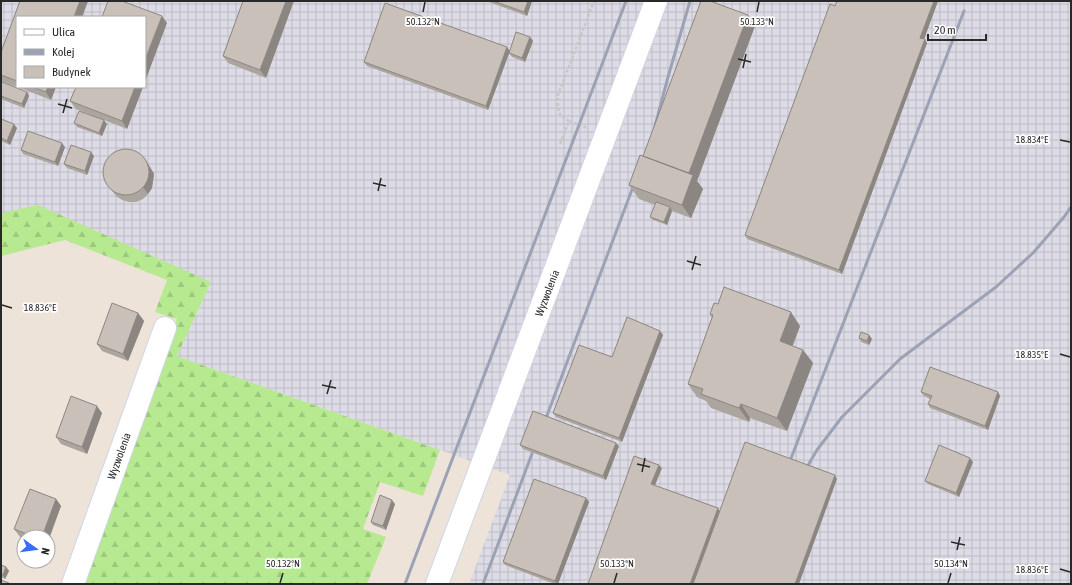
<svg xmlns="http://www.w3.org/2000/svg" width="1072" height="585" font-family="'Asap Condensed',sans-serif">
<defs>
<pattern id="industrial-grid" width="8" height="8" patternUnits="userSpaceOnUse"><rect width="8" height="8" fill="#dddbe5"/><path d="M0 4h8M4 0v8" fill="none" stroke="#bebcc4"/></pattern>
<pattern id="forest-firs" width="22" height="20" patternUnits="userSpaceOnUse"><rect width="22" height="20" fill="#b7ea90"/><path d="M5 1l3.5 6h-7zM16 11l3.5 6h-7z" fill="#9dc97c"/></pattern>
</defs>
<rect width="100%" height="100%" fill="#ede3d9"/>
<path fill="url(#industrial-grid)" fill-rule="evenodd" d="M1,1H1071V584H469L510,475L177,356L211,282L1,213ZM17,17H145V87H17Z"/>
<path fill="url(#forest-firs)" d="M38,205L211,282L177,356L440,450L423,496L380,482L363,529L386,537L367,584H85L177,319L155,312L167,280L65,240L1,256V213Z"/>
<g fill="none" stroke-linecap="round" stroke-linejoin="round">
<defs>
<path id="minor" d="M73,584L165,328
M437,584L656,1"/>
</defs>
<use href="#minor" stroke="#ced5e4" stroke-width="24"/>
<path stroke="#c7c7c7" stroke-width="2.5" stroke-dasharray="3 2" stroke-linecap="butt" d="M569,121L560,115L558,106V95L594,1
M560,144L569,121L587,128"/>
<use href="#minor" stroke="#fff" stroke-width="22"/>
<path stroke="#9ca2b6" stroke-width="3" d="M655,126L668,77L690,1
M543,426L636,179
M790,461L964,11
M807,467L817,450L842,417L900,359L996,287L1033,253L1064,217L1071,207
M405,584L626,1
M483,584L536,443"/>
</g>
<path fill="#aca59f" d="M20,1H88L82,17H17V87L1,81V52Z
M243,1L266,78L228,63L223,56Z
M486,1H532L527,16Z
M837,1H938L924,39L927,43L842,274L747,239L745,235Z
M748,15L755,26L697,181L703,189L691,218L672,211L667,225L653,220L650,217L655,205L639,199L629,185L643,156Z
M530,37L533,41L525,62L512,57L509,53L488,110L367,66L364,62L510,51Z
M1,84L27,92L29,96L24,108L1,99Z
M18,87H56L51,100Z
M76,87H143L127,129L76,109L70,101Z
M1,119L17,128L10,145L1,141Z
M74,123L107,124L102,136L77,127Z
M65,147L58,166L23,154L21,150Z
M94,156L87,175L67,168L64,164Z
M150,167L154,174L152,188L148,194L143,199L136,202H129L122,200L116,196L106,183Z
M138,313L144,321L128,361L102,351L97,344Z
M710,314L800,326L793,346L803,350L813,363L787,431L750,418L749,422L711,408L706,401L697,397L688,384L712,318Z
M660,331L663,335L622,442L556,417L553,413Z
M869,335L872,339L869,345L861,342L859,338Z
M921,392H998L1000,396L988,430L930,408L928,404L930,399L924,396Z
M102,413L87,454L61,444L56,437Z
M520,445L619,446L606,480L523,449Z
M973,462L959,497L928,484L925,481Z
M586,498L589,502L558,584H555L505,565L503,562Z
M56,499L61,506L48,537H24V538L20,537L14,529Z
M395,504L386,530L373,525L371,522Z
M1,565L6,567L9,571L5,579L1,577Z"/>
<path fill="#8c8682" d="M80,1H88L82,17H74Z
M286,1H294L266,78L260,70Z
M528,1H532L527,16L524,12Z
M934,1H938L923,42L920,38Z
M748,15L755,26L697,181L703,189L691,218L682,205L688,175Z
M162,16L167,23L145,82V60Z
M530,37L533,41L525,62L522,58Z
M925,39L927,43L842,274L839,270Z
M507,47L510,51L488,110L486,106Z
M48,87H56L51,100L46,92Z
M135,87H143L127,129L122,121Z
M27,92L29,96L24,108L22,104Z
M104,120L107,124L102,136L99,133Z
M14,124L17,128L10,145L7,141Z
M62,143L65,147L58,166L55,162Z
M91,152L94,156L87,175L85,171Z
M145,159L150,167L154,174L152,188L148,194L143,187Z
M670,207L672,211L667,225L664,222Z
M791,312L800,326L789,354L780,341Z
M138,313L144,321L128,361L123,354Z
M660,331L663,335L622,442L619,438Z
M869,335L872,339L869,345L867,341Z
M803,350L813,363L787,431L777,418Z
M998,392L1000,396L988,430L985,426Z
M741,404L750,418L749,422L739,408Z
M97,406L102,413L87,454L82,447Z
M616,443L619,446L606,480L603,476Z
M970,458L973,462L959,497L956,493Z
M659,465L662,468L654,488L651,484Z
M835,475L837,479L799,584H795Z
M586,498L589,502L558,584H557L555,581Z
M56,499L61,506L48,542V537H42Z
M392,500L395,504L386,530L383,526Z
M718,508L720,512L694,584H690Z
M6,567L9,571L5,579L3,575Z"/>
<path fill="#c8c0b9" stroke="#8c8682" d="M20,1H80L74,17H17V81L1,75V52Z
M108,1H122L162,16L145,60V17H102Z
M243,1H286L260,70L223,56Z
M493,1H528L524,12Z
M701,1H710L748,15L689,173L643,156Z
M837,1H934L920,38L925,39L839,270L745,235L830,4L835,6Z
M385,3L507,47L486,106L364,62Z
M516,32L530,37L522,58L509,53Z
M2,82L27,92L22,104L1,96V84Z
M33,87H48L46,92Z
M76,87H135L122,121L70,101Z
M79,111L104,120L99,133L74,123Z
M1,119L14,124L7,141L1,138Z
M28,131L62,143L55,162L21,150Z
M71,145L91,152L85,171L64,164Z
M103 172a23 23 0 1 1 46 0a23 23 0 1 1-46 0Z
M640,155L693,175L682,205L629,185Z
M656,202L670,207L664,222L650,217Z
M724,287L791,312L780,341L803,350L777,418L741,404L739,408L701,394L703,389L688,384L713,315L710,314L714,303L718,304Z
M112,303L138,313L123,354L97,344Z
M627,317L660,331L619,438L553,413L579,345L612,357Z
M861,332L869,335L867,341L859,338Z
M930,367L998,392L985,426L928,404L932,396L921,392Z
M71,396L97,406L82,447L56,437Z
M533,411L616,443L603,476L520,445Z
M745,442L835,475L795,584H693Z
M939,445L970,458L956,493L925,481Z
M634,456L659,465L651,484L718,508L690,584H588Z
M534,479L586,498L555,581L503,562Z
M30,489L56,499L42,537H35L14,529Z
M380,495L392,500L383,526L371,522Z
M1,565L6,567L3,575L1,574Z
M1,580L9,583L8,584H1Z"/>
<path fill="none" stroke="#292929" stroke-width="1.5" d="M423,12L425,2M757,12L759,2M738,59L751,62M743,68L746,54M58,104L72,108M63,113L67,99M1060,140L1070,142M373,183L386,186M378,191L381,178M687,261L701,265M692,270L696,256M2,305L12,308M1060,354L1070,357M322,385L336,388M327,394L331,380M637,464L650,467M642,472L645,458M951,542L965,545M957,550L960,537M1060,569L1070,572M280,583L283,573M614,583L617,573M948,583L951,573"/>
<g text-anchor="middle" stroke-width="3.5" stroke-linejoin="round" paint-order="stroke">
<g font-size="11" fill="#292929" stroke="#fff">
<text transform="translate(547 293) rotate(-69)" y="4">Wyzwolenia</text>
<text transform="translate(119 456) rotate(-70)" y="4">Wyzwolenia</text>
</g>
</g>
<g font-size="10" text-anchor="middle" fill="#292929" stroke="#fff" stroke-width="3.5" stroke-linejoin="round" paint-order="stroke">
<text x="423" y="25">50.132°N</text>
<text x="757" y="25">50.133°N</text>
<text x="1032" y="143">18.834°E</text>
<text x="40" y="311">18.836°E</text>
<text x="1032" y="358">18.835°E</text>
<text x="283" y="567">50.132°N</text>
<text x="617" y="567">50.133°N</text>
<text x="951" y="567">50.134°N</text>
<text x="1032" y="573">18.836°E</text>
</g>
<rect width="1072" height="585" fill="none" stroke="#292929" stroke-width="4"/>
<rect x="16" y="16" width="130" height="72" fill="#ffffff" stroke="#a9a9a9"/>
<rect x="24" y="29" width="20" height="6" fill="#ffffff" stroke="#a9a9a9"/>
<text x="52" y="36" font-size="12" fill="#292929">Ulica</text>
<rect x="24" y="49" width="20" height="6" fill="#9ca2b6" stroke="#a9a9a9"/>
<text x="52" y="56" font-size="12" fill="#292929">Kolej</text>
<rect x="24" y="66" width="20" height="12" fill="#c8c0b9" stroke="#a9a9a9"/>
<text x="52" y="76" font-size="12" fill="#292929">Budynek</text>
<g transform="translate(36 549) rotate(104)"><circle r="19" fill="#ffffff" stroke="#a9a9a9"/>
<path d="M0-3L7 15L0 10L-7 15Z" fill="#356dff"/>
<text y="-6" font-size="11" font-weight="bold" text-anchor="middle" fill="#292929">N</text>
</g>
<path d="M928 34v6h58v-6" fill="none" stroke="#292929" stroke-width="2"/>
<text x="934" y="34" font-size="12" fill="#292929" stroke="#ffffff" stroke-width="3" paint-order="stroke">20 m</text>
</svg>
